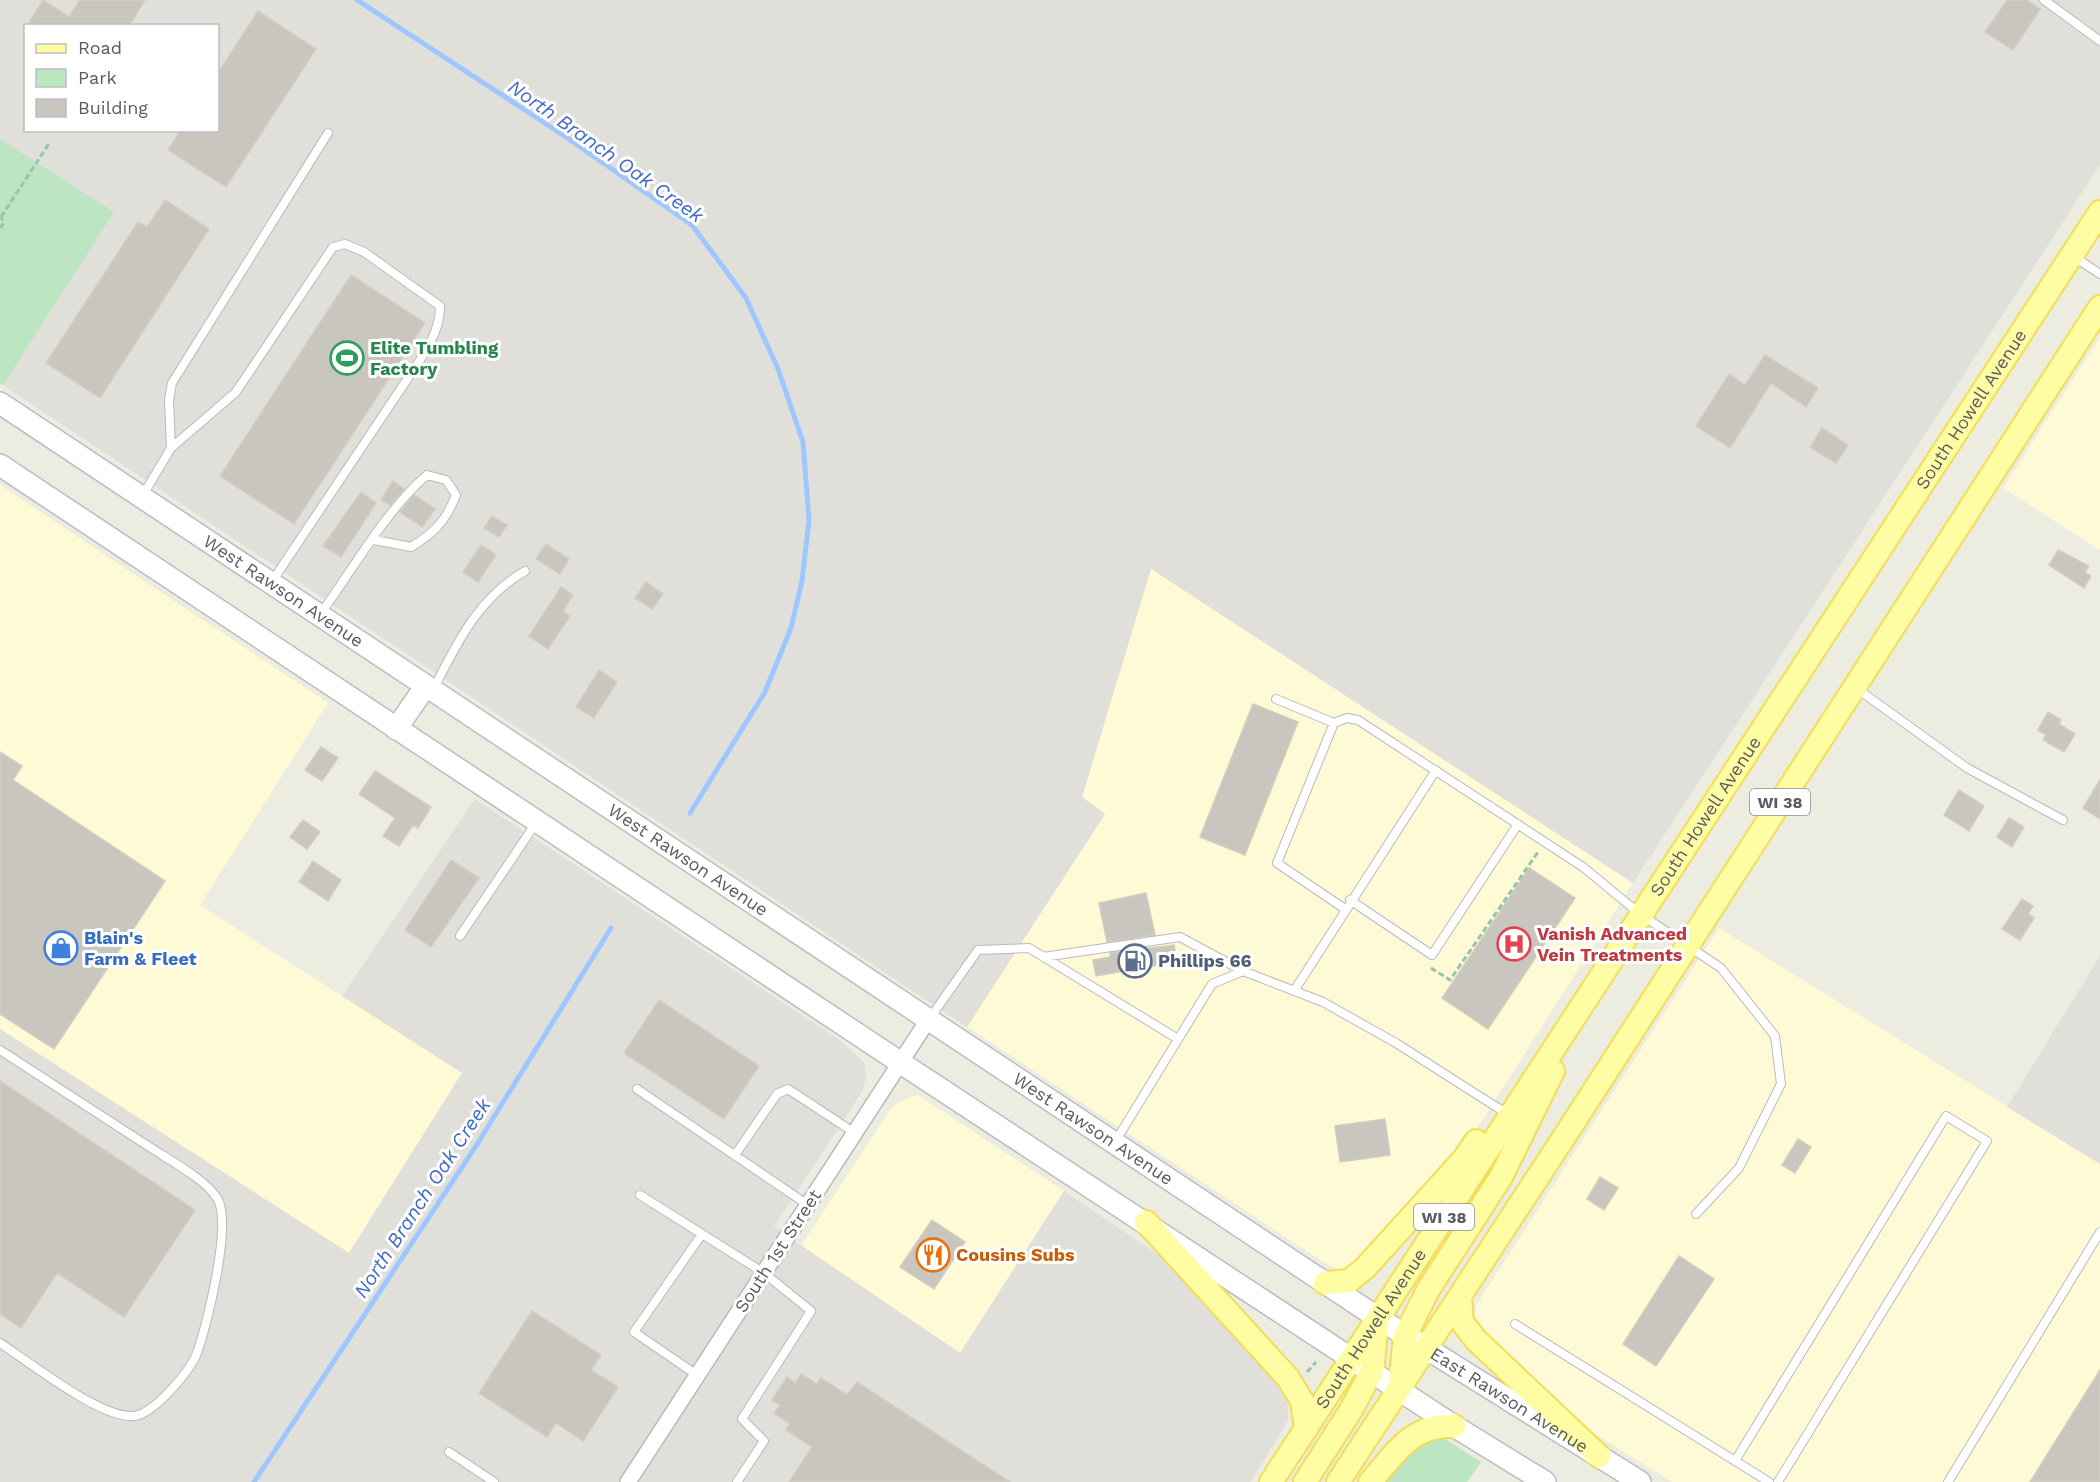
<svg xmlns="http://www.w3.org/2000/svg" width="2100" height="1482" font-family="'Work Sans',sans-serif">
<rect width="100%" height="100%" fill="#edece1"/>
<path fill="#fefad5" d="M2100,337V550L2003,488Z
M0,485L328,703L200,905L462,1073L349,1253L0,1029Z
M1151,568L1633,883L1466,1146L1355,1268L1345,1272L1325,1263L967,1027L1105,814L1082,797Z
M1719,928L2100,1164V1482H1672L1587,1429L1479,1333L1473,1318L1477,1304Z
M918,1095L1064,1191L960,1353L801,1246L892,1107L900,1101Z"/>
<path fill="#e0dfd9" fill-rule="evenodd" d="M0,0H2100V165L1633,883L1151,569L1082,797L1105,814L967,1027L0,383ZM26,26H218V130H26Z
M475,799L838,1039L864,1062L866,1078L862,1092L774,1227L960,1353L1064,1191L1160,1256L1237,1337L1285,1393L1288,1409V1420L1251,1482H0V1029L349,1253L462,1073L342,996Z
M2100,956V1164L2007,1107Z"/>
<path fill="#bce5c2" d="M0,139L114,212L3,385L0,383Z
M1442,1437L1481,1462L1467,1482H1380L1414,1443Z"/>
<g fill="none" stroke-linecap="round" stroke-linejoin="round">
<path stroke="#9fc7ff" stroke-width="5" d="M357,0L566,137L692,225L746,298L778,369L803,442L809,520L802,581L791,628L765,692L690,813
M254,1482L476,1146L611,928"/>
</g>
<path fill="#c8c6be" stroke="#d2cebf" stroke-width="1.5" d="M43,0L69,17L80,0H145L129,26H27Z
M2007,0H2027L2040,9L2013,50L1985,32Z
M258,11L316,49L226,187L168,150L181,130H218V73Z
M165,200L209,229L100,398L46,363L138,222L147,227Z
M351,275L425,323L294,524L220,476Z
M1765,355L1818,388L1806,407L1771,383L1730,448L1696,426L1729,374L1745,385Z
M1822,428L1848,445L1836,463L1810,447Z
M393,481L404,489L390,505L381,500Z
M361,492L376,503L341,557L323,546Z
M414,495L435,509L422,527L400,512Z
M492,516L507,525L499,537L484,528Z
M546,544L569,559L560,574L536,559Z
M481,545L496,555L478,582L463,572Z
M2058,550L2089,566L2085,572L2091,576L2084,588L2049,565Z
M646,582L663,594L652,609L635,598Z
M561,587L573,595L563,611L570,616L548,649L529,636Z
M599,670L617,682L594,718L576,707Z
M1253,704L1298,722L1245,855L1200,837Z
M2048,712L2061,720L2059,724L2075,734L2064,752L2043,740L2046,735L2038,730Z
M321,747L338,758L322,781L305,770Z
M0,752L22,766L13,780L165,881L54,1049L0,1014Z
M375,771L431,807L418,828L413,825L399,846L383,836L395,818L359,794Z
M2100,780V819L2083,808Z
M1959,790L1984,806L1969,831L1944,815Z
M2009,818L2024,827L2012,847L1997,837Z
M303,820L320,832L307,849L290,837Z
M451,860L479,878L431,947L405,930Z
M313,861L341,880L328,901L299,882Z
M1529,868L1575,898L1488,1029L1442,998Z
M1146,893L1155,935L1107,942L1099,903Z
M2022,899L2033,906L2028,914L2034,918L2020,940L2002,929Z
M1174,945L1177,962L1096,976L1093,960L1110,957V953Z
M659,1000L759,1066L724,1119L624,1053Z
M0,1081L195,1210L124,1317L57,1273L21,1328L0,1314Z
M1385,1119L1390,1155L1340,1162L1335,1126Z
M1798,1139L1811,1147L1795,1173L1782,1165Z
M1600,1177L1618,1188L1604,1210L1587,1199Z
M932,1220L965,1242L934,1289L900,1267Z
M1679,1256L1714,1279L1656,1366L1623,1344Z
M532,1311L601,1355L591,1370L618,1387L583,1441L556,1423L547,1437L479,1393Z
M2100,1370V1482H2030Z
M801,1374L817,1384L821,1378L847,1395L857,1382L1010,1482H789L812,1447L786,1430L790,1424L774,1413L780,1405L772,1400L787,1377L795,1383Z"/>
<g fill="none" stroke-linecap="round" stroke-linejoin="round">
<defs>
<path id="service" d="M2044,0L2100,41
M2073,256L2100,274
M171,448L169,400L172,383L328,133
M143,495L171,448L236,392L333,247L345,244L364,252L440,306C440,327 431,342 420,360L271,583
M321,613C353,569 387,509 427,475L446,480L456,495C446,521 434,533 411,547L374,540
M1856,688L1967,768L2063,820
M433,690C457,643 478,598 525,571
M1276,699L1334,723
M1350,900L1432,955L1518,824
M1345,909L1277,863L1334,723L1347,718L1358,720L1583,867L1640,914L1721,968L1775,1036L1781,1084L1739,1168L1696,1214
M460,936L536,823
M1043,957L1180,937L1243,971
M1294,991L1436,770
M930,1018L978,950L1029,948L1178,1039
M0,1050C49,1082 99,1114 148,1146C169,1160 204,1178 217,1198C233,1222 207,1325 197,1353C190,1371 154,1414 134,1416C101,1419 29,1362 0,1343
M637,1089L808,1205
M1115,1142L1212,984L1243,971L1323,1002L1396,1043L1509,1115
M735,1155L777,1094L788,1089L855,1133
M640,1195L764,1273L811,1311L742,1419L764,1441L737,1482
M1515,1324L1769,1482
M697,1375L634,1332L702,1234
M449,1452L494,1482
M1735,1461L1946,1116L1987,1141L1778,1482
M1948,1482L2100,1232"/>
<path id="minor" d="M628,1482L928,1020"/>
<g id="secondary">
<path id="s1" d="M0,403L1378,1318L1640,1482"/>
<path d="M0,465L901,1063L1454,1426L1545,1482"/>
<path d="M396,729L425,687"/>
</g>
<g id="primary">
<path d="M1146,1222L1288,1378L1302,1401L1306,1428"/>
<path d="M1325,1283L1349,1281L1365,1268L1464,1159L1476,1141"/>
<path d="M1460,1297L1462,1322L1476,1340L1599,1456"/>
<path d="M1400,1385L1405,1336L1428,1290L1501,1177L1553,1071"/>
<path id="s2" d="M1271,1482L2100,212"/>
<path d="M1305,1482L1351,1410L1372,1371L1377,1323"/>
<path d="M1338,1482L1568,1131L2100,307"/>
<path d="M1370,1482C1397,1452 1410,1425 1454,1426"/>
</g>
</defs>
<use href="#service" stroke="#b9bac0" stroke-width="10"/>
<use href="#minor" stroke="#b9bac0" stroke-width="18"/>
<use href="#secondary" stroke="#babcc3" stroke-width="24"/>
<use href="#primary" stroke="#f3dd54" stroke-width="26"/>
<path stroke="#95c6aa" stroke-width="3" stroke-dasharray="6 3" stroke-linecap="butt" d="M1,217L50,142
M0,228L4,223L1,217
M1431,968L1450,980L1538,852
M1307,1372L1316,1362"/>
<use href="#service" stroke="#fff" stroke-width="8"/>
<use href="#minor" stroke="#fff" stroke-width="15"/>
<use href="#secondary" stroke="#fff" stroke-width="21"/>
<use href="#primary" stroke="#fffda4" stroke-width="22"/>
</g>
<defs>
<symbol id="stadium-ring" viewBox="-11 -11 22 22"><circle r="9.5" fill="#fff" stroke="#2e9e5b" stroke-width="1.5"/><path d="M0-5a6.5 5 0 1 0 0 10a6.5 5 0 1 0 0-10ZM-3.5-1.8h7v3.6h-7Z" fill="#2e9e5b"/></symbol>
<symbol id="hospital-ring" viewBox="-11 -11 22 22"><circle r="9.5" fill="#fff" stroke="#e0444e" stroke-width="1.5"/><path d="M-5-5h3v3.5h4V-5h3V5h-3V1.5h-4V5h-3Z" fill="#e0444e"/></symbol>
<symbol id="shop-ring" viewBox="-11 -11 22 22"><circle r="9.5" fill="#fff" stroke="#3f7fe0" stroke-width="1.5"/><path d="M-5-2.5h2.3a2.7 3.5 0 0 1 5.4 0H5L5.5 6h-11ZM-1.5-2.5h3a1.5 2.3 0 0 0-3 0Z" fill="#3f7fe0"/></symbol>
<symbol id="fuel-ring" viewBox="-11 -11 22 22"><circle r="9.5" fill="#fff" stroke="#5c6f8a" stroke-width="1.5"/><path d="M-5.5-6h7V0h2V4h1.3V-2.5L3-4.5l.8-.8L6-3V5H2.5V1h-1V6h-7ZM-4.2-4.7v3.2H.2V-4.7Z" fill="#5c6f8a"/></symbol>
<symbol id="restaurant-ring" viewBox="-11 -11 22 22"><circle r="9.5" fill="#fff" stroke="#e8710a" stroke-width="1.5"/><path d="M-5-6h1v4h1v-4h1v4h1v-4h1v5L-1.5 .5V6h-2V.5L-5-1ZM5-6V6H3V1.5H1.5Q1.5-4 5-6Z" fill="#e8710a"/></symbol>
</defs>
<g fill-rule="evenodd">
<use href="#stadium-ring" x="328" y="339" width="38" height="38"/>
<use href="#hospital-ring" x="1495" y="925" width="38" height="38"/>
<use href="#shop-ring" x="42" y="929" width="38" height="38"/>
<use href="#fuel-ring" x="1116" y="942" width="38" height="38"/>
<use href="#restaurant-ring" x="914" y="1236" width="38" height="38"/>
</g>
<g text-anchor="middle" stroke-width="6" stroke-linejoin="round" paint-order="stroke">
<g fill="#fff" stroke="#8c8d91" stroke-width="1.5">
<rect x="1750" y="789" width="60" height="26" rx="4.5"/>
<rect x="1414" y="1204" width="60" height="26" rx="4.5"/>
</g>
<g font-size="16" font-weight="bold" fill="#5a5c62">
<text x="1780" y="808">WI 38</text>
<text x="1444" y="1223">WI 38</text>
</g>
<g font-size="18" font-weight="bold" fill="#27864d" stroke="#fff" text-anchor="start">
<text x="370" y="354">Elite Tumbling<tspan x="370" dy="21">Factory</tspan></text>
</g>
<g font-size="18" fill="#5a5c62" stroke="#fff">
<text dy="6" stroke="none"><textPath href="#s2" startOffset="1281">South Howell Avenue</textPath></text>
<text dy="6" stroke="none"><textPath href="#s1" startOffset="340">West Rawson Avenue</textPath></text>
<text dy="6" stroke="none"><textPath href="#s2" startOffset="795">South Howell Avenue</textPath></text>
<text dy="6" stroke="none"><textPath href="#s1" startOffset="826">West Rawson Avenue</textPath></text>
<text dy="6" stroke="none"><textPath href="#s1" startOffset="1312">West Rawson Avenue</textPath></text>
<text transform="translate(778 1251) rotate(-57)" y="6">South 1st Street</text>
<text dy="6" stroke="none"><textPath href="#s2" startOffset="183">South Howell Avenue</textPath></text>
<text dy="6" stroke="none"><textPath href="#s1" startOffset="1809">East Rawson Avenue</textPath></text>
</g>
<g font-size="18" font-weight="bold" fill="#be3a42" stroke="#fff" text-anchor="start">
<text x="1537" y="940">Vanish Advanced<tspan x="1537" dy="21">Vein Treatments</tspan></text>
</g>
<g font-size="18" font-weight="bold" fill="#366cbe" stroke="#fff" text-anchor="start">
<text x="84" y="944">Blain's<tspan x="84" dy="21">Farm &amp; Fleet</tspan></text>
</g>
<g font-size="18" font-weight="bold" fill="#4e5e75" stroke="#fff" text-anchor="start">
<text x="1158" y="967">Phillips 66</text>
</g>
<g font-size="18" font-weight="bold" fill="#c56008" stroke="#fff" text-anchor="start">
<text x="956" y="1261">Cousins Subs</text>
</g>
<g font-size="20" font-style="italic" fill="#406dc4" stroke="#fff">
<text transform="translate(606 151) rotate(35)" y="7">North Branch Oak Creek</text>
<text transform="translate(422 1198) rotate(-57)" y="7">North Branch Oak Creek</text>
</g>
</g>
<rect x="24" y="24" width="195" height="108" fill="#ffffff" stroke="#bdbec0" stroke-width="1.5"/>
<rect x="36" y="44" width="30" height="9" fill="#fffda4" stroke="#bdbec0" stroke-width="1.5"/>
<text x="78" y="54" font-size="18" fill="#5a5c62">Road</text>
<rect x="36" y="69" width="30" height="18" fill="#bce5c2" stroke="#bdbec0" stroke-width="1.5"/>
<text x="78" y="84" font-size="18" fill="#5a5c62">Park</text>
<rect x="36" y="99" width="30" height="18" fill="#c8c6be" stroke="#bdbec0" stroke-width="1.5"/>
<text x="78" y="114" font-size="18" fill="#5a5c62">Building</text>
</svg>
